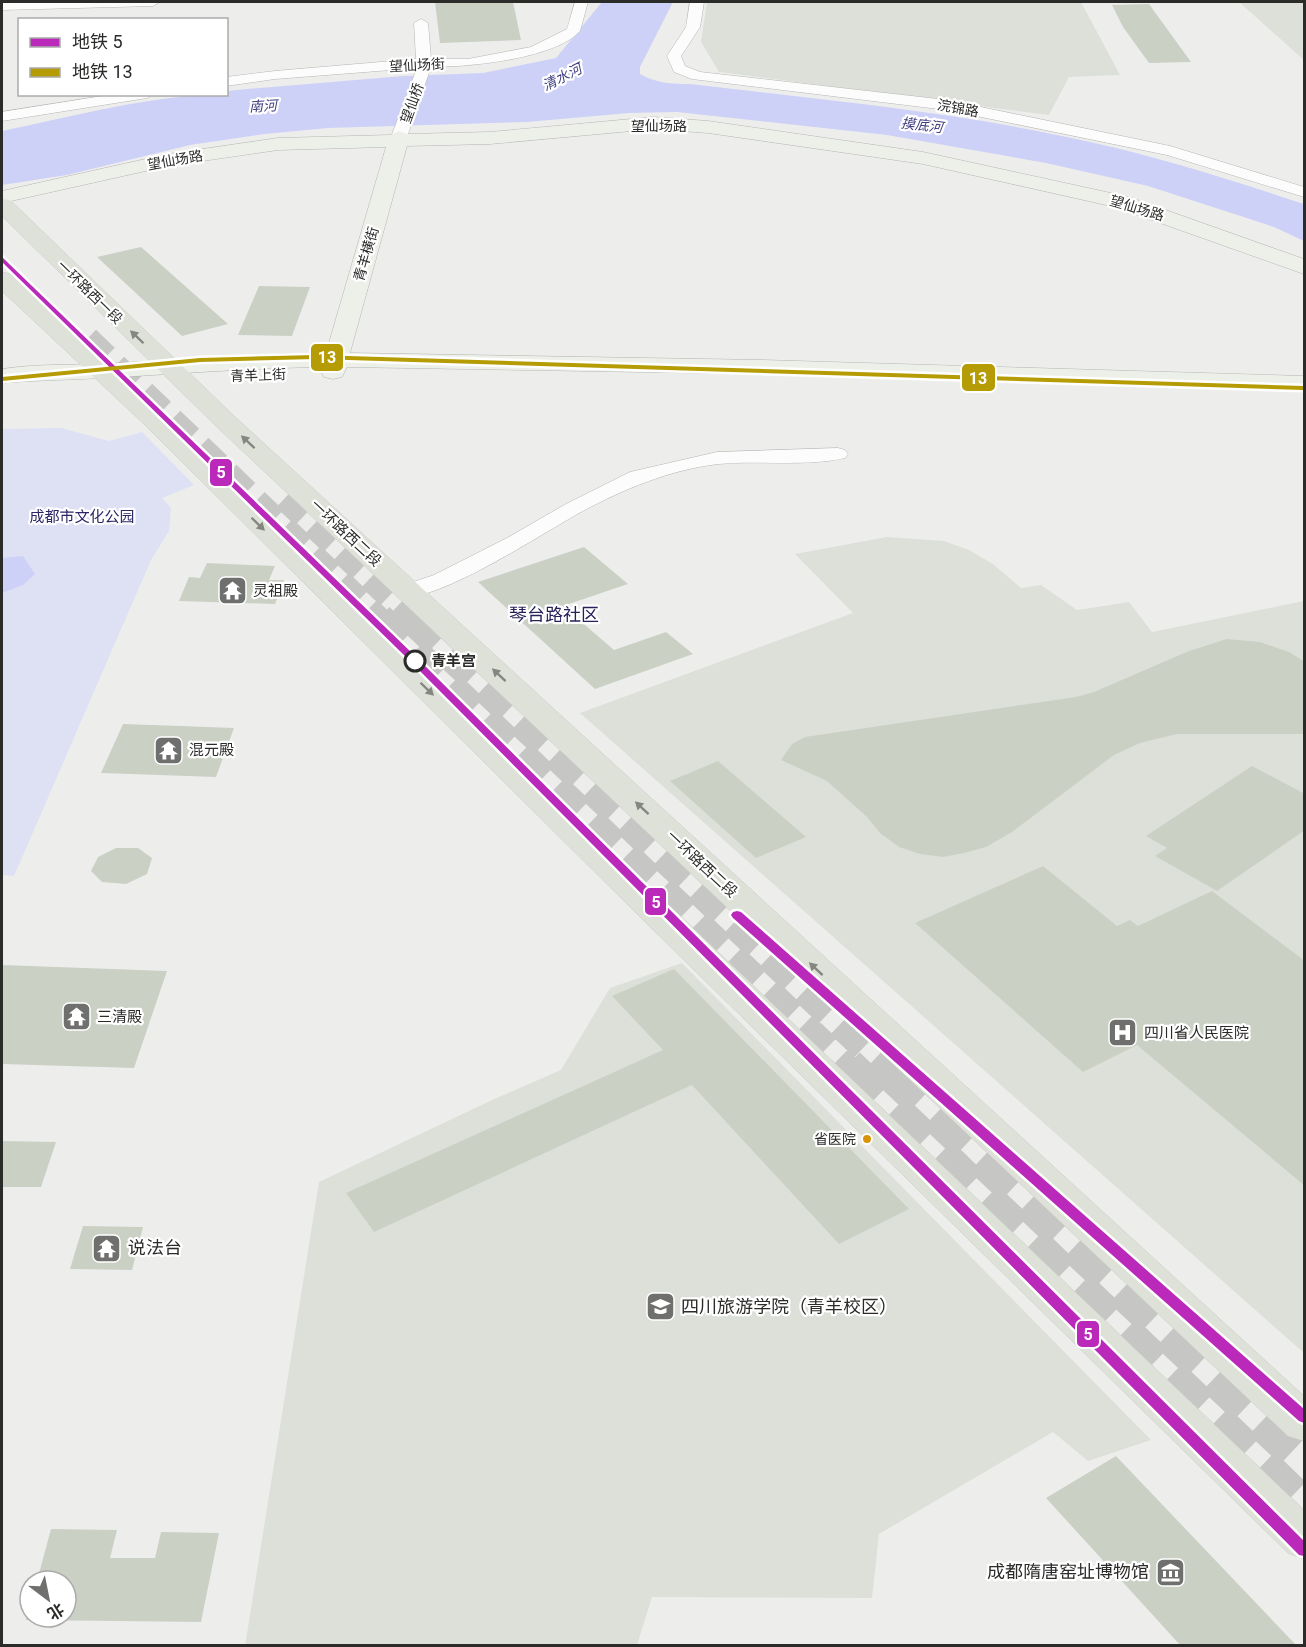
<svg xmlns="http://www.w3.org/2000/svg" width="1306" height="1647" font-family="Roboto,'Noto Sans SC',sans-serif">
<rect width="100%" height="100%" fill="#edeeec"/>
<path fill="#dde0d9" d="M707,2H1081L1120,75L1069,77L1049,115L719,72L701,42Z
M1239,2H1304V60Z
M887,537L944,541L969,550L993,564L1021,588L1041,585L1077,610L1129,602L1152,632L1304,601V1353L580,713L853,613L795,554Z
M682,963L1151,1440L1088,1461L1053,1432L879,1534L872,1598L652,1597L637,1645L245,1646L319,1182L492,1100L561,1070L610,988Z"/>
<path fill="#dee0f4" d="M61,428L109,441L142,432L194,485L162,498L171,508L169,531L151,560L14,876L2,875V429Z"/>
<path fill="#ced1f7" d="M602,2H673L640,67V74C655,83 672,84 690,84C823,100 959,112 1090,142C1163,158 1234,181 1304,204V241L1274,227L1148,186L1046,163L887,135L677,112L629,113L527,122L328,128L265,134L190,145L67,175L2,185V131C75,116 151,95 226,94L227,91L247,89L403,76L483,73L556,58Z
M23,556L35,574L23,585L2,593V558Z"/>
<path fill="#cbd0c5" d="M435,2H513L521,40L440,43Z
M1149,4L1191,62L1149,63L1123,27L1112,5Z
M141,247L228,324L182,336L97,257Z
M259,286L310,287L292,336L238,335Z
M584,547L628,584L563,606L614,650L666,632L693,654L595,689L478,582Z
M207,563L275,566L269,580H284L275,604L179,601L189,577L200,578Z
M1227,639L1260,642L1289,652L1305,662V734H1177L1140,743L1114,755L1012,832L986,847L964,853L943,857L920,854L899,847L880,833L867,817L827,781L781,760L792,744L805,737L1076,697L1094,692L1189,651Z
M123,724L181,726L234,728L216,777L101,773Z
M718,761L806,837L756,858L670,781Z
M1252,766L1305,794V830L1217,891L1155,856L1167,848L1146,836Z
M116,848H138L152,858L147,874L126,884L102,882L91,871L98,857Z
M1043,866L1117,926L1130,920L1138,926L1212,891L1305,961V1186L1137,1045L1083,1072L915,923Z
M2,965L167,971L134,1068L2,1064Z
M674,969L909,1209L839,1244L692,1085L374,1232L346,1193L663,1050L612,996Z
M2,1141L56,1142L41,1187H2Z
M83,1226L143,1227L132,1270L70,1269Z
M1116,1456L1297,1646H1181L1046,1498Z
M51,1529L117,1530L110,1558H155L161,1532L219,1533L201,1622L26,1620L30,1605V1617H66V1581H37Z"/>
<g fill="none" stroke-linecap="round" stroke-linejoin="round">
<path stroke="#c6c7c5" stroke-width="26" stroke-dasharray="26 13" stroke-linecap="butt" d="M87,339L379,620
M285,498L415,620"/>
<path stroke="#c6c7c5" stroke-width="33" stroke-dasharray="33 16" stroke-linecap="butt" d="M378,619L846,1070
M414,619L892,1070"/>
<path stroke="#c6c7c5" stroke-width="43" stroke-dasharray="43 21" stroke-linecap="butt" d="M845,1068L1304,1510
M891,1068L1304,1457"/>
<defs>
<path id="street" d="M2,2H160L153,6L2,10Z
M575,2H588L580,31C555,59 468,67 431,67L407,137L399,142L391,137L417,68L275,79L226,86V77L275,71L416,59L414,23L421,19L428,23L431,59H468L531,47L567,29Z
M690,2H704L700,27L681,56L685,66L700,72L947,100L1170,146L1304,187V197L1167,155L947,110L692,79L674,72L667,56L686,27Z
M115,94H154L147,98L2,121V112Z
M838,448L845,450L848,454L845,458C808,467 757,460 718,464C669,470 624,489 581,512C546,531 436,604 401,596L398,591L401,586L434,575L507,538L566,504L630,472L717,452Z"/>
<path id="secondary" d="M654,117L708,121L923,152L1129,197L1304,259V274L1115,207L923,164L708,133L654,129L490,144L407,146L350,353L763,360L1304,376V390L763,374L347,367L342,377L333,379L324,377L321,372L322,367C248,368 176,374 102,378C68,380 35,380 2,383V369C35,364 68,365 102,364C177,360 251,354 326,353L386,147L278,150L168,166L2,203V191L168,154L278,138L390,135L399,131L407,134L490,132Z"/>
<path id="primary" d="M2,199L10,200L234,416L1304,1396V1441L1288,1436L216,426L2,216Z
M2,272L10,274L162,414L656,893L1304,1510V1559L1288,1553L632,909L144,424L2,291Z"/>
</defs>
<use href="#street" stroke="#b5b6b4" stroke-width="1"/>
<use href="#secondary" stroke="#b5b6b4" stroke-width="1"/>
<use href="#primary" stroke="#cacac9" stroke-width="1"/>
<use href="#street" fill="#fcfcfc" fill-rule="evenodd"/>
<use href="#secondary" fill="#edefe9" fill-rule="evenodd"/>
<use href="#primary" fill="#dde1d7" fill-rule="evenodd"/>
<defs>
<path id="metro-1" d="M2,257L413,654L1304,1541V1556L1299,1555L407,658L2,262Z
M737,911L741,912L1304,1409V1423L1299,1421L733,918L731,915L733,912Z"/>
<path id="metro-2" d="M316,355L1304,386V390L316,359L200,362L2,381V377L200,358Z"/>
</defs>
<use href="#metro-1" stroke="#fff" stroke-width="5"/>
<use href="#metro-2" stroke="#fff" stroke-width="5"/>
<use href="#metro-1" fill="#bb29bb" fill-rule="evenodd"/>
<use href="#metro-2" fill="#b69c04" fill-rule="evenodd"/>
</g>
<defs><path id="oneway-solid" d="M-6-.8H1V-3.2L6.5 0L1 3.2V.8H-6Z" transform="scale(1.5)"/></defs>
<g fill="#848680">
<use href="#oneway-solid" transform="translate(137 337) rotate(-136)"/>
<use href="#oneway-solid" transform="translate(248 442) rotate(-137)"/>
<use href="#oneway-solid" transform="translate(258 524) rotate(44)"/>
<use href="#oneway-solid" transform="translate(499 675) rotate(-137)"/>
<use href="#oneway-solid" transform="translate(427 689) rotate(44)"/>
<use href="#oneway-solid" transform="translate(642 808) rotate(-137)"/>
<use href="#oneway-solid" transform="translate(816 969) rotate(-137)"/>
</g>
<defs>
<symbol id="temple-square" viewBox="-11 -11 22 22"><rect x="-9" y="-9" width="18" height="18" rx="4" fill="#6f706e" stroke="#fff"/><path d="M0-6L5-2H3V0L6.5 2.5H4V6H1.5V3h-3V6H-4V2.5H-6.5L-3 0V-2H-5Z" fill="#fff"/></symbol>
<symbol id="hospital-square" viewBox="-11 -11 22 22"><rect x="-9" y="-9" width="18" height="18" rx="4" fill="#6f706e" stroke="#fff"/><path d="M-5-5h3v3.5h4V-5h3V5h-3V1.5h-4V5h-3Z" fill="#fff"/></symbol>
<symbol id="university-square" viewBox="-11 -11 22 22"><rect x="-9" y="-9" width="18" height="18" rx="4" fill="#6f706e" stroke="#fff"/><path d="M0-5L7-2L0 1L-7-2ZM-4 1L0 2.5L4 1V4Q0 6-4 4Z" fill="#fff"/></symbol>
<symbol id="museum-square" viewBox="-11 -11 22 22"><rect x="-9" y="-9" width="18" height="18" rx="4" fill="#6f706e" stroke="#fff"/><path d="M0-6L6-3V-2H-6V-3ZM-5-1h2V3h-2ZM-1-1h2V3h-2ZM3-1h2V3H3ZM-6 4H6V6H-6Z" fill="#fff"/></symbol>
</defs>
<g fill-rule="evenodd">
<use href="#temple-square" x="216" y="574" width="33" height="33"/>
<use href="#temple-square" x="152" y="734" width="33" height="33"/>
<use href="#temple-square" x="60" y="1000" width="33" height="33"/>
<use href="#hospital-square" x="1106" y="1016" width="33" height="33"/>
<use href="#temple-square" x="90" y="1232" width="33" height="33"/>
<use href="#university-square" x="644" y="1290" width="33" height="33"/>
<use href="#museum-square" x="1154" y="1556" width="33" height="33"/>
</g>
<circle fill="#fff" stroke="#2b2c2a" stroke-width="3" cx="415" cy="661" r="10"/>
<circle fill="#d89406" stroke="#fff" stroke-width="2" cx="867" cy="1139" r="5"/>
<g text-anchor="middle" stroke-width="4.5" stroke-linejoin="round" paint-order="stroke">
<g font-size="14" fill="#2b2c2a" stroke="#fff">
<text transform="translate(417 65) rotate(-3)" y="5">望仙场街</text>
<text transform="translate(412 103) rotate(-70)" y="5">望仙桥</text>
<text transform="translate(958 108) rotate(10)" y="5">浣锦路</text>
<text x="659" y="131">望仙场路</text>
<text transform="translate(175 160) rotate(-10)" y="5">望仙场路</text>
<text transform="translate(1137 208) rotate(17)" y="5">望仙场路</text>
<text transform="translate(366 254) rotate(-74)" y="5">青羊横街</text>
<text transform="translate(90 292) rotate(44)" y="5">一环路西一段</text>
<text transform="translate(258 375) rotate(-2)" y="5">青羊上街</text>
</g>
<g font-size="14" font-style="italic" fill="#413f81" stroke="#fff">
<text transform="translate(562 77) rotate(-27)" y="5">清水河</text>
<text transform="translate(263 106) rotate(-3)" y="5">南河</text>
<text transform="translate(922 125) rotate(7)" y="5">摸底河</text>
</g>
<g font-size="14" fill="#2b2c2a" stroke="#fff" text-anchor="end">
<text x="856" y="1144">省医院</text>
</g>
<g font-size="15" fill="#2b2766" stroke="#fff">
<text x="82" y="522">成都市文化公园</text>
</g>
<g font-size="15" fill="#2b2c2a" stroke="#fff">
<text transform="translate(346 533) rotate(43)" y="5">一环路西二段</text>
<text transform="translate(702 864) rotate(43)" y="5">一环路西二段</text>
</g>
<g font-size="15" fill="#2b2c2a" stroke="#fff" text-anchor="start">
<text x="253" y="596">灵祖殿</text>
<text x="189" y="755">混元殿</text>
<text x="97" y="1022">三清殿</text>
<text x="1144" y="1038">四川省人民医院</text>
</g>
<g font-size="15" font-weight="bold" fill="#2b2c2a" stroke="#fff" text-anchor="start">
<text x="431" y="666">青羊宫</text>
</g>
<g font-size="18" fill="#25215a" stroke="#fff">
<text x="554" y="621">琴台路社区</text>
</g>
<g font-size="18" fill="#2b2c2a" stroke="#fff" text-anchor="start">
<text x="128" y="1254">说法台</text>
<text x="681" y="1313">四川旅游学院（青羊校区）</text>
<text x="1149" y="1578" text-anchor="end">成都隋唐窑址博物馆</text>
</g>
</g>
<g stroke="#fff" stroke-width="2">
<rect x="310" y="343" width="34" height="29" rx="6" fill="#b69c04"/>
<rect x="961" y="363" width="35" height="29" rx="6" fill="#b69c04"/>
<rect x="209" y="458" width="24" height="29" rx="6" fill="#bb29bb"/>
<rect x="644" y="887" width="23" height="29" rx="6" fill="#bb29bb"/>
<rect x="1076" y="1320" width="24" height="28" rx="6" fill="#bb29bb"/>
</g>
<g font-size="16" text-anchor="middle" font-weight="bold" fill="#fff">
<text x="327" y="363">13</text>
<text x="978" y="384">13</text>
<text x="221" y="478">5</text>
<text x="656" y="908">5</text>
<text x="1088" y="1340">5</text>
</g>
<rect width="1306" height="1647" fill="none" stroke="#2b2c2a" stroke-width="6"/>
<rect x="18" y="18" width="210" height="78" fill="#ffffff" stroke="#aaabaa" stroke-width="1.5"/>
<rect x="30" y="38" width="30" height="9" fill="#bb29bb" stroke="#aaabaa" stroke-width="1.5"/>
<text x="72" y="48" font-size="18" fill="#2b2c2a">地铁 5</text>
<rect x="30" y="68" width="30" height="9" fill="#b69c04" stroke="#aaabaa" stroke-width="1.5"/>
<text x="72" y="78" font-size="18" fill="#2b2c2a">地铁 13</text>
<g transform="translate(48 1599) rotate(148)"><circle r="28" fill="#ffffff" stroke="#aaabaa" stroke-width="1.5"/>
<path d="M0-4.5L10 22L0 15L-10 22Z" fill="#6f706e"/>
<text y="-9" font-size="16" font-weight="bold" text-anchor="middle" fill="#2b2c2a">北</text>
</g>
</svg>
